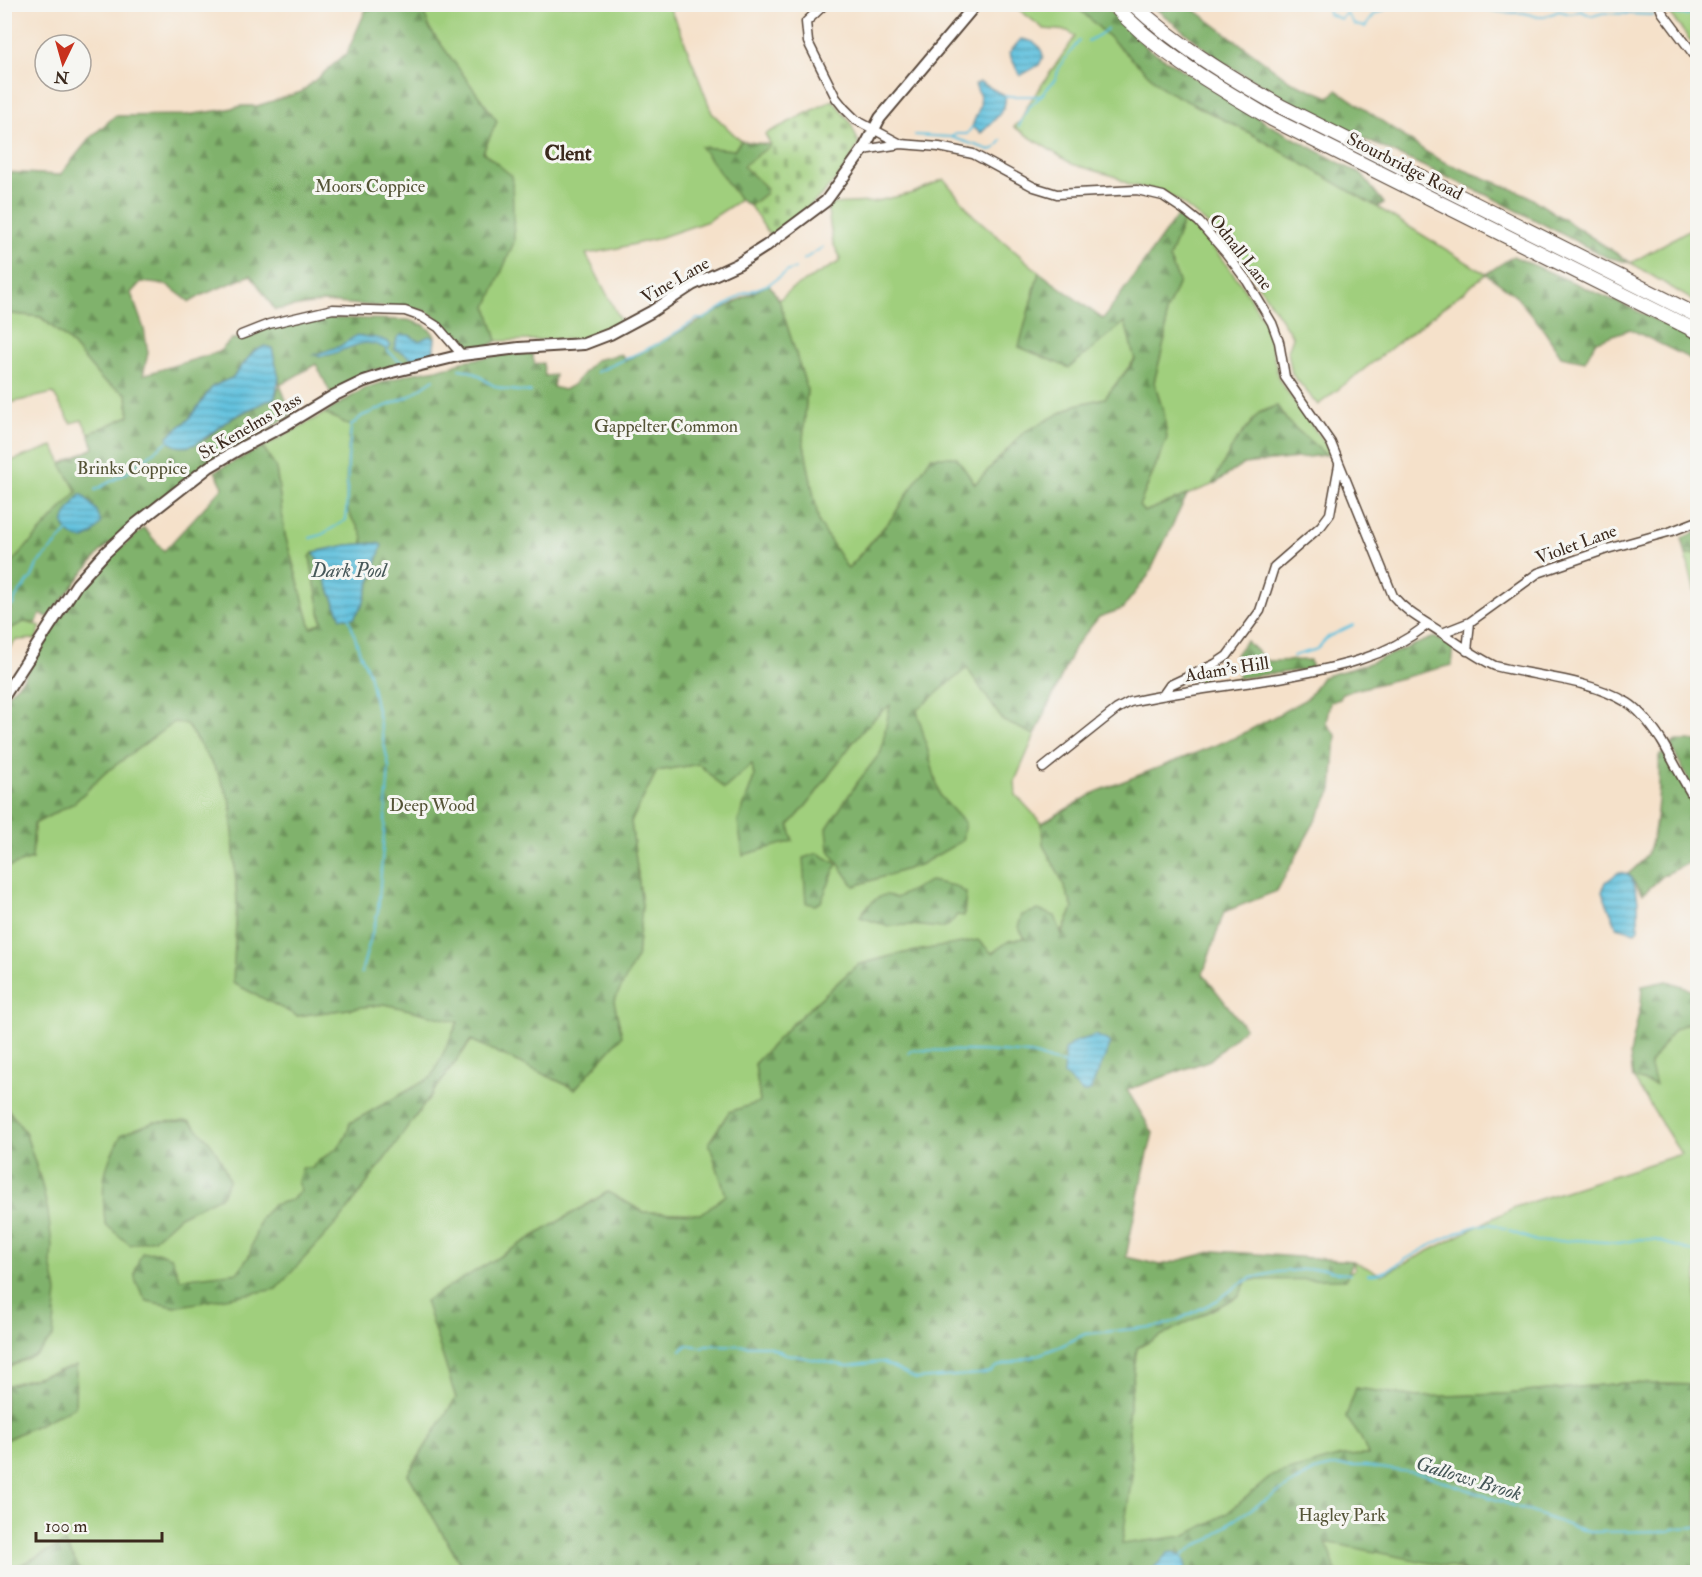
<svg xmlns="http://www.w3.org/2000/svg" width="1702" height="1577" font-family="'IM FELL Double Pica',serif">
<defs>
<pattern id="forest-firs" width="22" height="20" patternUnits="userSpaceOnUse" patternTransform="scale(1.5)"><rect width="22" height="20" fill="#80b26c"/><path d="M5 1l3.5 6h-7zM16 11l3.5 6h-7z" fill="#6a9158"/></pattern>
<pattern id="cemetery-stones" width="16" height="16" patternUnits="userSpaceOnUse" patternTransform="scale(1.5)"><rect width="16" height="16" fill="#a0cf7d"/><path d="M2 7V4a2 2 0 0 1 4 0v3zM10 15v-3a2 2 0 0 1 4 0v3z" fill="#84a866"/></pattern>
<pattern id="water-rules" width="6" height="5" patternUnits="userSpaceOnUse" patternTransform="scale(1.5)"><rect width="6" height="5" fill="#60c1de"/><path d="M0 2.5h6" fill="none" stroke="#509db3"/></pattern>
</defs>
<rect width="100%" height="100%" fill="#f6f6f2"/>
<filter id="ink" filterUnits="userSpaceOnUse"><feTurbulence type="fractalNoise" baseFrequency=".0167" numOctaves="2"/><feDisplacementMap in="SourceGraphic" scale="12" xChannelSelector="R" yChannelSelector="G"/><feConvolveMatrix kernelMatrix="1 2 1 2 8 2 1 2 1" color-interpolation-filters="sRGB"/></filter>
<filter id="wash" filterUnits="userSpaceOnUse"><feTurbulence type="fractalNoise" baseFrequency=".008" numOctaves="4" result="noise"/><feDisplacementMap in="SourceGraphic" scale="24" xChannelSelector="R" yChannelSelector="G"/><feGaussianBlur stdDeviation="1.35" result="paint"/><feColorMatrix in="noise" values="0 0 0 0 0 0 0 0 0 0 0 0 0 0 0 0 0 1.4 0 .05"/><feComposite in="paint" operator="in"/></filter>
<g filter="url(#wash)">
<rect width="100%" height="100%" fill="#f5e1ca"/>
<path fill="#a0cf7d" stroke="#6e7c4e" stroke-width="1.5" d="M421,5H668L682,35L712,113L741,141L734,150L702,148L740,200L708,221L656,239L614,249L586,254L622,323L583,339L497,341L487,307L499,277L483,152L497,121L429,28Z
M1013,5H1075L1165,90L1250,133L1377,207L1486,274L1318,405L1292,374L1288,351L1293,337L1246,267L1211,227L1179,201L1162,191L1130,185L1114,176L1072,164L1014,127L1021,120L1027,106L1075,37L1068,31L1044,29Z
M1697,10H1698L1697,49L1669,13H1686Z
M944,179L973,215L1039,272L1019,347L1125,321L1135,359L1105,398L1076,405L1024,432L975,484L892,518L847,569L819,523L803,440L807,389L779,300L791,289L839,262L840,257L833,243L827,205L830,204L872,202L913,193Z
M1184,219L1215,250L1242,285L1267,325L1279,380L1329,449L1330,454L1326,455L1288,422L1277,406L1259,413L1234,444L1212,485L1144,512L1139,506L1159,459L1164,414L1154,382L1166,335V312L1179,282L1169,258Z
M1697,225V303L1631,263Z
M5,313L40,317L69,341L102,380L127,394L129,416L89,434L82,420L71,423L53,393L5,404Z
M325,413L351,426L348,459L347,508L348,511L364,534L363,544L347,545L314,552L310,557L322,622L311,628L285,535L276,468L263,447Z
M53,446L77,492L5,570V463Z
M1697,554V602L1686,555Z
M24,622L41,626L36,639L16,640L5,653V631Z
M968,668L1003,721L1035,735L1015,781L1016,795L1042,823L1043,845L1059,874L1073,908L1061,935L1025,938L1009,941L992,953L987,950L934,948L899,954L857,965L788,1028L755,1063L760,1102L729,1112L709,1142L726,1195L701,1214L644,1212L607,1192L426,1301L456,1398L408,1474L465,1572H81L65,1543L5,1572V1440L75,1407V1366L5,1386V1369L37,1354L48,1212L41,1181L25,1132L5,1105V868L32,859L34,824L74,803L105,773L174,722L186,724L217,771L231,803L237,900L297,1016L385,1004L458,1021L433,1077L350,1123C346,1146 332,1152 314,1164L343,1215L472,1040L575,1089L613,1001L637,957L642,905L631,822L657,771L699,764L752,763L754,777L738,822L789,825C821,793 840,752 871,720C891,698 939,681 968,668Z
M1201,673L1205,683L1239,678V682L1199,687L1193,684C1194,678 1196,676 1201,673Z
M1697,1019V1385L1624,1383L1505,1394L1417,1397L1356,1388L1346,1417L1361,1438L1369,1455L1345,1456L1697,1572H1016L1132,1476L1128,1416L1137,1348L1239,1296L1247,1280L1344,1276L1355,1269L1353,1261L1382,1275L1515,1207L1681,1154L1633,1078L1655,1085L1649,1064L1674,1029Z"/>
<path fill="url(#forest-firs)" stroke="#5e6e45" stroke-width="1.5" fill-rule="evenodd" d="M368,5H422L429,28L497,121L483,152L512,176L514,242L487,307L497,341L487,347L461,349L440,320L424,310L323,302L275,310L251,275L202,295L190,302L167,285L141,282L131,293L144,329L148,353L143,375L219,352L232,339L250,337L264,328L322,318L408,320L424,325L433,333L435,337L433,362L373,370L331,394L316,364L280,385L292,415L208,463L100,552L48,617L40,614L36,623L24,622L5,631V570L77,492L61,464L94,448L89,434L129,416L127,394L102,380L69,341L41,317L5,313L4,172L60,175L90,138L115,116L185,115L223,110L242,106H257L301,92L347,53ZM272,348L280,385L275,397L227,421L205,440L168,436L189,419L213,386L232,378L254,351Z
M1075,5H1104L1146,47L1268,124L1362,175L1384,203L1377,207L1250,133L1165,90Z
M1151,5H1188L1290,81L1329,97L1337,90L1428,153L1444,162L1525,194L1631,263L1606,257L1493,198L1322,120L1222,62Z
M741,141L772,145L768,188L766,193L750,206L740,200L701,147L734,150Z
M1177,216L1184,219L1169,258L1179,282L1166,312V335L1154,382L1164,414L1167,438L1139,506L1144,512L1187,495L1148,576L1122,609L1099,617L1075,646L1035,735L1003,721L967,668L917,710L940,796L965,823L962,841L920,865L854,886L829,850L827,828L857,783L881,752L890,705C848,737 826,788 789,825L793,841L743,855L738,822L754,777L752,764L724,789L699,764L657,771L631,822L642,905L637,957L614,1001L622,1036L575,1089L471,1040L344,1215L276,1289L175,1307L147,1301C134,1281 130,1276 142,1253L157,1252L171,1257L180,1279L238,1272L249,1256L260,1219L273,1205L291,1200L301,1191L298,1181L302,1168H313L314,1164C332,1152 346,1146 350,1123L432,1077L458,1022L385,1004L297,1016L233,983L237,900L231,803L217,771L186,724L174,722L105,773L74,803L34,824L32,859L5,868L4,698L23,679L74,597L100,566L144,528L164,551L223,487L215,471L263,447L276,468L285,535L311,628L322,622L310,557L314,552L341,618H354L363,604L378,559L377,543L363,544C364,526 353,526 348,511C344,502 348,438 351,426L325,413L365,388L409,374L454,366L462,361L531,351L535,364L543,363L545,376L555,375L553,387L564,390L573,385L595,360L621,354L625,361L769,284L779,300L807,389L803,440L819,523L848,569L892,518L931,457H956L975,484L1024,432L1076,405L1105,398L1135,360L1125,322L1069,368L1019,347L1039,272L1103,319Z
M1513,256L1631,308L1697,340V362L1630,329L1596,341L1585,361L1561,356L1541,326L1514,294L1486,274Z
M1277,406L1288,422L1326,455L1244,464L1212,485L1234,444L1259,413Z
M1697,532V554L1686,555L1682,538Z
M1434,637L1454,647L1452,665L1343,693L1340,699L1330,702L1326,723L1336,735L1332,790L1277,891L1224,912L1203,974L1245,1028L1210,1060L1127,1090L1153,1133L1138,1196L1126,1257L1161,1265L1215,1251L1353,1261L1346,1279L1247,1280L1239,1296L1137,1348L1128,1416L1132,1476L1122,1544L1184,1536L1226,1514L1272,1476L1341,1456L1368,1455L1361,1438L1346,1417L1356,1388L1417,1397L1505,1394L1624,1383L1697,1385V1572H1467L1455,1568L1326,1542L1336,1572H465L408,1474L456,1398L425,1301L608,1192L644,1212L701,1214L726,1195L709,1143L729,1112L760,1102L755,1063L788,1028L857,965L899,954L978,940L992,953L1009,941L1025,938L1018,927L1022,915L1038,910L1055,916L1062,935L1073,908L1059,874L1043,845L1042,823L1096,792L1239,736L1308,698L1322,677L1364,665Z
M1246,641L1267,661L1310,660L1312,669L1239,678L1235,656Z
M1676,741H1697V797L1673,750L1671,744Z
M1663,753L1697,809V859L1664,875L1643,894L1628,874C1634,869 1641,863 1645,857C1658,841 1660,777 1659,756Z
M818,853L837,864L821,902L815,905L806,903L803,858Z
M930,881L955,886L966,893L964,916L957,915L949,925L942,928L910,925L888,926L860,917C863,910 877,895 886,895C890,895 893,897 896,898Z
M1667,981L1697,991V1019L1674,1029L1650,1064L1656,1085L1633,1078L1630,1054L1641,1004L1642,986Z
M4,1105L25,1132L41,1181L48,1212L52,1245L51,1263L57,1292L53,1337L37,1354L5,1368Z
M189,1121C211,1140 219,1152 229,1180L222,1196L180,1216L154,1239L130,1245L105,1224C102,1183 101,1171 122,1134L154,1122Z
M76,1366L75,1407L5,1440V1386Z
M65,1543L81,1572H7Z"/>
<path fill="url(#cemetery-stones)" stroke="#6e7c4e" stroke-width="1.5" d="M833,100L850,122L859,143C840,185 806,210 771,237L750,206L766,193L767,188L743,166L771,145L765,134Z"/>
<path fill="url(#water-rules)" stroke="#4e767e" stroke-width="1.5" d="M1021,39C1032,40 1042,45 1043,57L1039,65L1020,76L1009,53Z
M980,82L1005,96C1008,110 990,124 981,133L972,127C978,107 986,106 975,85Z
M357,335C368,339 382,335 391,345L387,350C360,330 340,361 314,355L340,346Z
M401,335H409L419,341L429,336L435,338L433,357L414,361L404,353L394,349L397,338Z
M265,346L272,348L279,378L275,397C260,405 243,411 229,420C211,431 190,459 168,441V436L189,419L213,386L232,378L254,351Z
M80,495H83L97,511L101,523C98,529 90,538 83,539C75,540 61,529 64,520C66,512 75,502 80,495Z
M377,543L382,545L363,604L354,618H341L314,552L347,545Z
M1619,872L1628,874C1641,891 1638,910 1638,929L1635,932L1617,927L1602,892L1606,882Z
M1096,1035L1108,1041L1110,1045L1090,1091L1083,1093L1064,1075L1065,1050L1072,1043Z
M1174,1552C1183,1555 1186,1561 1186,1571L1183,1572H1150L1168,1553Z"/>
<g fill="none" stroke-linecap="round" stroke-linejoin="round">
<path stroke="#60c1de" stroke-width="2" d="M1327,4L1329,14L1341,19L1346,13L1355,25L1365,27L1375,14L1384,10L1389,4
M1458,4L1506,13H1524L1538,17H1544L1559,11L1571,14L1581,11L1592,16L1603,13L1654,15
M1673,14L1685,15L1698,12
M1088,41L1099,35L1107,29
M1005,96H1041
M1019,126L1028,108L1041,96L1056,78L1059,67L1079,41
M915,135L951,137L990,150L996,148L1002,140
M951,137L956,134H967L972,127
M803,260L823,247
M387,350L399,361L406,364
M459,369C480,371 480,380 497,387C507,391 520,391 531,392
M597,372L660,343L697,319H704L743,294L769,284L788,271L795,269
M95,490L128,472L168,441
M310,538L321,535L346,520L348,459L351,426L362,416L408,397L434,379
M4,605L7,603L13,605L16,597L32,577L37,565L68,531
M349,618L360,653L369,673L389,767L378,912L361,973
M1293,656L1317,649L1328,637L1353,625
M909,1053L912,1050C952,1051 990,1050 1029,1054C1041,1055 1050,1063 1064,1063
M1509,1231L1536,1241L1548,1242L1577,1240L1619,1243L1641,1239L1655,1240L1698,1253
M1368,1274C1382,1276 1394,1266 1406,1259C1425,1248 1465,1225 1488,1224C1494,1224 1500,1227 1506,1229
M681,1350L687,1345L702,1347L706,1345L767,1346L786,1354L847,1366L882,1362L916,1379L980,1374L990,1372L996,1367L1032,1357L1061,1346L1085,1334L1161,1326L1178,1320L1218,1300L1238,1285L1251,1278L1278,1272L1324,1268L1338,1273L1350,1274
M1182,1556L1196,1545L1211,1539L1232,1521L1295,1482L1315,1471L1336,1466H1366L1423,1474L1588,1532L1669,1531L1677,1528L1698,1527"/>
</g>
</g>
<g filter="url(#ink)">
<g fill="none" stroke-linecap="round" stroke-linejoin="round">
<defs>
<path id="minor" d="M825,4L806,22L808,42L836,98L844,108L856,120L901,144
M1659,4L1662,12L1698,60
M863,150L901,144L939,147L973,154L1034,187L1057,194L1137,190L1163,196L1184,210L1199,222L1226,253L1247,281L1272,323L1279,342L1285,377L1331,443L1393,596C1407,613 1424,621 1442,633C1460,645 1476,657 1495,666C1539,677 1588,679 1628,703C1641,711 1653,728 1661,740C1674,761 1684,784 1698,804
M241,335L269,324L333,309L405,311L422,317L438,327L462,355
M1442,633L1470,622L1538,573L1607,549L1672,531L1698,521
M1467,651L1470,622
M1163,695L1170,685L1215,664L1227,656L1260,611L1274,567L1321,526L1330,514L1339,465
M1043,768L1117,709L1130,702C1180,691 1230,686 1279,678C1334,668 1382,660 1427,625"/>
<path id="tertiary" d="M4,696L77,584L105,553L136,524L209,467L241,448L285,425L333,396L364,381L392,372L462,355L519,348L584,344L610,334L651,312L692,285L738,264L766,246L826,201L863,150L880,118L976,4"/>
<path id="trunk" d="M1113,4C1157,53 1216,86 1272,119L1698,332
M1133,4C1178,46 1229,77 1282,107L1698,316"/>
</defs>
<use href="#minor" stroke="#574538" stroke-width="11"/>
<use href="#tertiary" stroke="#574538" stroke-width="14"/>
<use href="#trunk" stroke="#574538" stroke-width="16"/>
<use href="#minor" stroke="#fff" stroke-width="8"/>
<use href="#tertiary" stroke="#fff" stroke-width="10"/>
<use href="#trunk" stroke="#fff" stroke-width="14"/>
</g>
</g>
<g text-anchor="middle" stroke-width="6" stroke-linejoin="round" paint-order="stroke">
<g font-size="18" fill="#3b2a1e" stroke="#f6f6f2">
<text transform="translate(1405 166) rotate(27)" y="6">Stourbridge Road</text>
<text transform="translate(1241 252) rotate(52)" y="6">Odnall Lane</text>
<text transform="translate(675 280) rotate(-30)" y="6">Vine Lane</text>
<text transform="translate(250 426) rotate(-30)" y="6">St Kenelms Pass</text>
<text transform="translate(1576 544) rotate(-20)" y="6">Violet Lane</text>
<text transform="translate(1227 669) rotate(-9)" y="6">Adam's Hill</text>
</g>
<g font-size="18" fill="#545336" stroke="#f6f6f2">
<text x="370" y="192">Moors Coppice</text>
<text x="666" y="432">Gappelter Common</text>
<text x="132" y="474">Brinks Coppice</text>
<text x="432" y="811">Deep Wood</text>
<text x="1342" y="1521">Hagley Park</text>
</g>
<g font-size="20" font-style="italic" fill="#465758" stroke="#f6f6f2">
<text x="349" y="577">Dark Pool</text>
<text transform="translate(1469 1478) rotate(17)" y="7">Gallows Brook</text>
</g>
<g font-size="21" font-weight="bold" fill="#3b2a1e" stroke="#f6f6f2">
<text x="568" y="160">Clent</text>
</g>
</g>
<rect width="1702" height="1577" fill="none" stroke="#f6f6f2" stroke-width="24"/>
<g transform="translate(63 63) rotate(185)"><circle r="28" fill="#f6f6f2" stroke="#aba49d" stroke-width="1.5"/>
<path d="M0-4.5L10 22L0 15L-10 22Z" fill="#c8321e"/>
<text y="-9" font-size="16" font-weight="bold" text-anchor="middle" fill="#3b2a1e">N</text>
</g>
<path d="M36 1532v9h126v-9" fill="none" stroke="#3b2a1e" stroke-width="3"/>
<text x="45" y="1532" font-size="18" fill="#3b2a1e" stroke="#f6f6f2" stroke-width="4.5" paint-order="stroke">100 m</text>
</svg>
